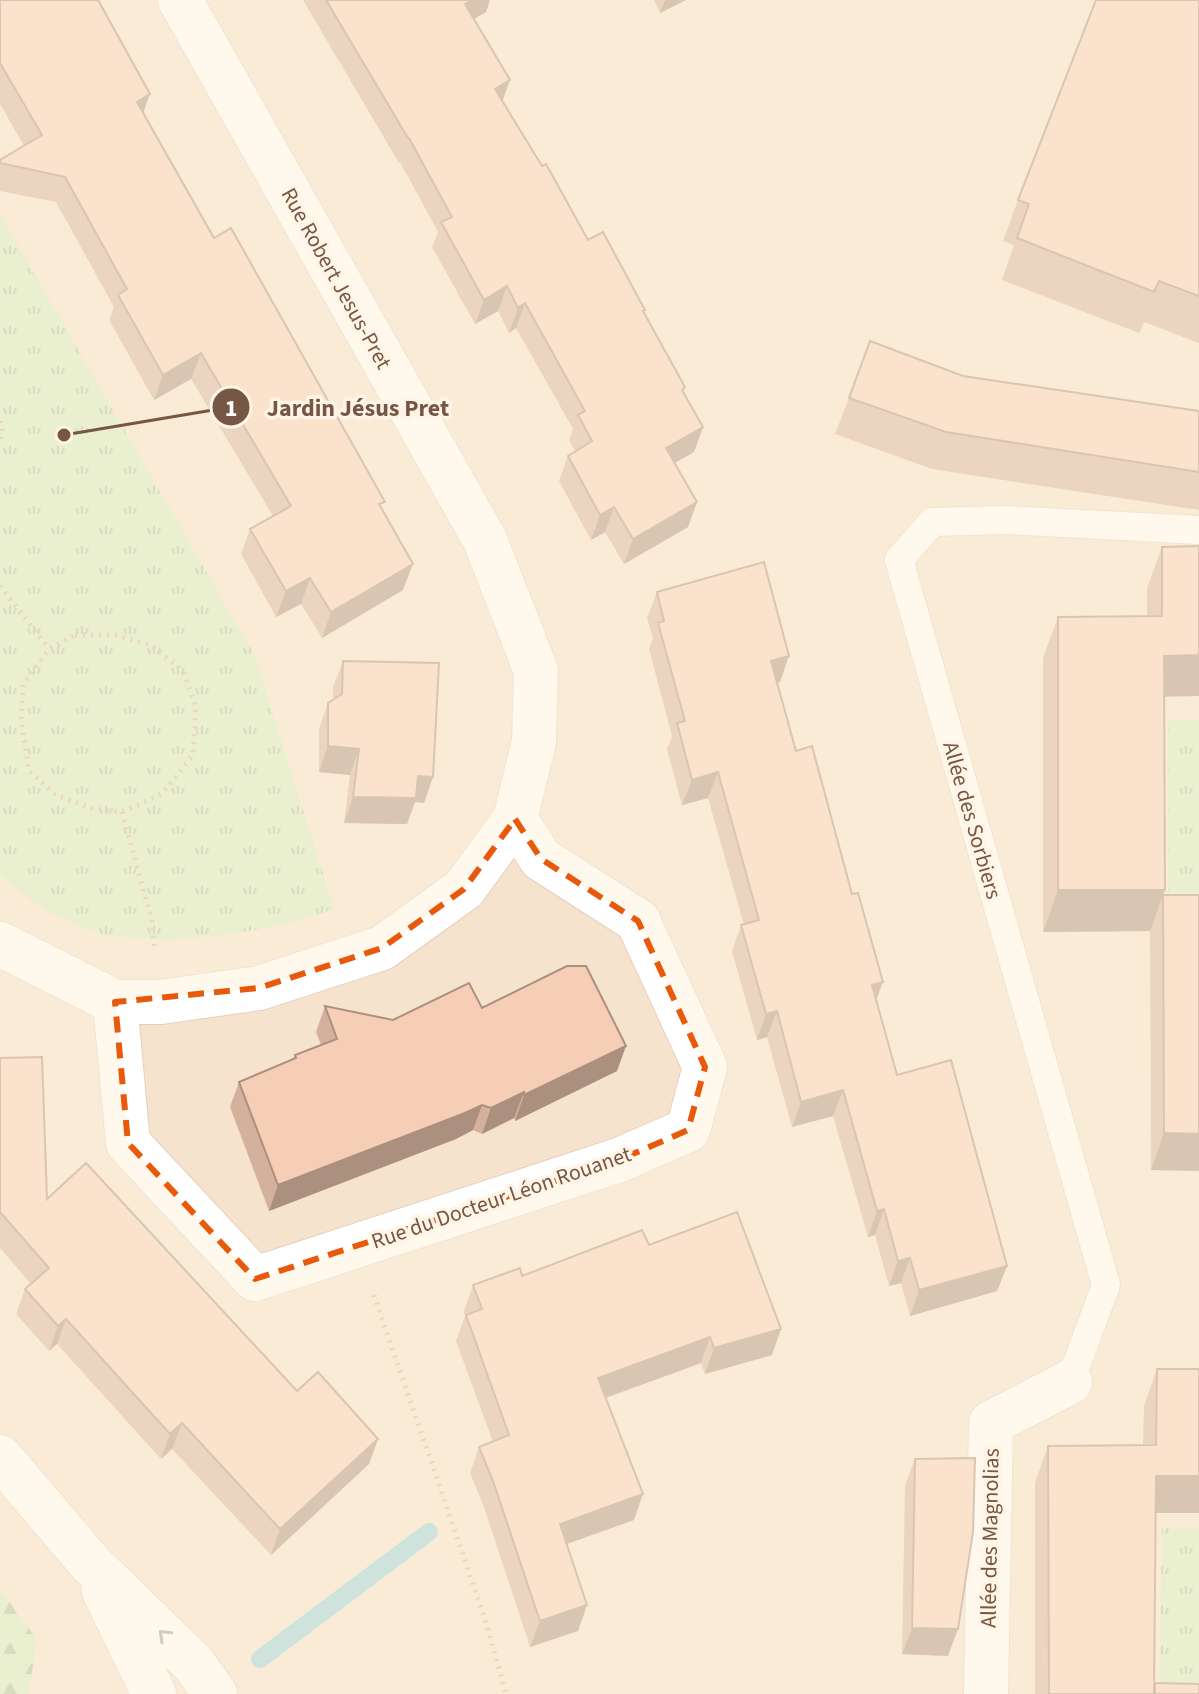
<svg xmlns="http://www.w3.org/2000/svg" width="1199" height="1694" font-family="'Source Sans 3',sans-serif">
<defs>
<pattern id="forest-firs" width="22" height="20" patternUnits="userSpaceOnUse" patternTransform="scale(2)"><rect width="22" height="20" fill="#d1ecbd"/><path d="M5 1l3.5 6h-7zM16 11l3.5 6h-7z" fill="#aec29b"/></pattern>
<pattern id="park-tufts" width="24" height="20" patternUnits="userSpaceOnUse" patternTransform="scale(2)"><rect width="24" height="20" fill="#d1ecbd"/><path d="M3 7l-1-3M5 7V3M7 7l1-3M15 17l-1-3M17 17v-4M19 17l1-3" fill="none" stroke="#aec29b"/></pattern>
</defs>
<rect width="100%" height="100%" fill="#fef2df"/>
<path fill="#f6e3cd" d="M0,0H1199V1694H29L37,1639L0,1589Z"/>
<path fill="url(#forest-firs)" d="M0,1589L37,1639L29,1694H0Z"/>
<path fill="url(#park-tufts)" d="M0,214L255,656L334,909L287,924L225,935L162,940L106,936L45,911L0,875Z
M1199,720V916L1168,915V721Z
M1162,1528L1199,1529V1694H1159Z"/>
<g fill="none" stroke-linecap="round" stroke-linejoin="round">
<path stroke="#98d1db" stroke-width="18" d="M260,1659L429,1532"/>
<defs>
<path id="lane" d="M1070,1382L1106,1285L899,560L932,522L1005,520L1199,530"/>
<path id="street" d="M0,944L115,1002H161L259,988L382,948L464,889L515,819L534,742L536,671L485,540L180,0
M115,1002L128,1143L255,1279L619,1160L688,1130L705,1067L638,921L541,859L515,819
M0,1457L91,1564L194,1664L215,1694
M104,1591L154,1694
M986,1694L991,1423L1070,1382"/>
</defs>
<use href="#lane" stroke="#e5cfbe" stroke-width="30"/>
<use href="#street" stroke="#e5cfbe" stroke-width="46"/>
<path stroke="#dab198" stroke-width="5" stroke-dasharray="2 6" stroke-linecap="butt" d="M0,421L2,429L0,443
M0,586L49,649
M75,635H114L151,645L183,671L196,707L193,755L162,794L122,812L93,809L55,794L29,771L21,720L23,685L49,649Z
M122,812L152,921L155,950
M374,1295L485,1619L506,1694"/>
<use href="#lane" stroke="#fff" stroke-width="28"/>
<use href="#street" stroke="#fff" stroke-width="44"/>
</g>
<path fill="#d4b19c" d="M0,0L143,113L214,238L382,510L403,590L322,638L301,604L276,617L241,554L250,529L273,516L191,379L154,400L109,320L114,307L56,202L0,191V160L24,146L0,104Z
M303,0H490L486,12L474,19L503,101L588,240L645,310L643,313L683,392L703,427L694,452L675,463L697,502L688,527L624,564L605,532L591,540L559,481L568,456L575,451L569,440L573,429L516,328L509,333L498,311L475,324L432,247L438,232L400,162L399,163Z
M654,0H686L660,13Z
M1199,0V343L1144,322L1139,333L1002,280L1014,245L1003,241L1018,200Z
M963,376L1199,411V510L932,469L835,434L849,398Z
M1162,547L1164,697L1163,895L1199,1171L1151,1170L1150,931L1043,932V658L1058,617L1147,616V588Z
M657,592L780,682L777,683L796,751L876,1001L897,1075L1007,1266L997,1291L910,1316L901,1283L889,1286L875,1235L868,1237L833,1116L792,1127L767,1037L757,1040L732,951L741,925H744L708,798L682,805L667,749L672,736L649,649L653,638L647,618Z
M343,661L433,777L424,803L415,802L407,824L344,823L350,775L319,772V729L328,703L333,700V687Z
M325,1006L393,1020L482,1008L617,1071L515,1121L514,1118L482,1134L473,1130L456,1139L269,1211L230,1107L239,1082L293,1060L295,1055L321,1045L316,1032Z
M0,1058L47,1199L297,1391L378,1439L369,1464L271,1555L172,1449L161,1459L57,1344L49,1351L16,1314L25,1289L31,1284L0,1248Z
M649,1245L772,1355L705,1374L701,1363L606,1398L634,1520L566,1544L587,1605L578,1631L530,1647L484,1507L470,1473L479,1447L493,1442L456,1341L465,1316L464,1311L473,1285L522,1276Z
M1157,1369L1199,1513H1156L1154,1685L1199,1694H1035V1483L1048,1446L1143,1445L1144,1406Z
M915,1459L948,1656L902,1654L905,1485Z"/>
<path fill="#ac907f" d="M472,0H490L486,12L456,29L465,4Z
M665,0H686L660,13Z
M510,80L501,105L495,89Z
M150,94L141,119L137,102Z
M507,286L498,311L475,324L484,300Z
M525,303L516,328L509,333L518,308Z
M201,353L191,379L154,400L163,375Z
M703,427L694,452L657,473L666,448Z
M697,502L688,527L624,564L633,539Z
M614,507L605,532L591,540L600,515Z
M413,564L403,590L322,638L331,612Z
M310,578L301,604L276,617L286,591Z
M1199,655V696L1149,697L1164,656Z
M789,656L780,682L762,687L771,661Z
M328,746L359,749L350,775L319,772Z
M718,772L708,798L682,805L692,780Z
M418,776L433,777L424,803L415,802L407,824L344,823L353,797Z
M1058,890H1165L1150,931L1043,932Z
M883,982L873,1008L872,985Z
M777,1011L767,1037L757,1040L766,1014Z
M626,1046L617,1071L515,1121L524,1095Z
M843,1090L833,1116L792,1127L801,1102Z
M524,1092L514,1118L482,1134L491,1108Z
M482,1105L473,1130L456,1139L269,1211L278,1185Z
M1164,1133L1199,1134V1171L1151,1170Z
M884,1209L875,1235L868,1237L877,1211Z
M910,1258L901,1283L889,1286L898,1261Z
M1007,1266L997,1291L910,1316L919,1290Z
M66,1319L57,1344L49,1351L58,1326Z
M781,1329L772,1355L705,1374L714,1348Z
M710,1337L701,1363L588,1404L598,1378Z
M182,1423L172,1449L161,1459L170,1434Z
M378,1439L369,1464L271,1555L280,1529Z
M1156,1476H1199V1513H1143Z
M643,1494L634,1520L550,1550L560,1524Z
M587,1605L578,1631L530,1647L540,1621Z
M912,1628L958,1629L948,1656L902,1654Z"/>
<path fill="#f6ceb5" stroke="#ac907f" stroke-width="2" d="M0,0H98L150,94L137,102L214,238L231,228L385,502L379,504L413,564L331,612L310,578L286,591L250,529L291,506L201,353L163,375L118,295L127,289L65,177L0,163V160L42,135L0,63Z
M326,0H472L465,4L510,80L495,89L542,166L546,164L588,240L603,232L645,310L643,311L685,387L682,390L703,427L666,448L697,502L633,539L614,507L600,515L568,456L592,441L578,415L585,411L525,303L518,308L507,286L484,300L441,222L452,217L409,138H408Z
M1096,0H1199V296L1159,281L1154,292L1017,238L1029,204L1018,200Z
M870,341L963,376L1199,411V472L946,432L849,398Z
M1199,546V655L1164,656L1165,890H1058V617L1162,616V547Z
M764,562L789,656L771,661L796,751L812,746L852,894L858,893L883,982L872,985L897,1075L951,1060L1007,1266L919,1290L910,1258L898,1261L884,1209L877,1211L843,1090L801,1102L777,1011L766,1014L741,925L759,920L718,772L692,780L677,723L685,721L658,623L664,621L657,592Z
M343,661L439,663L433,777L418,776L416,798L353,797L359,749L328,746V703L342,694Z
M1163,895H1199V1134L1164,1133Z
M567,966H586L626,1046L524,1095V1092L491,1108L482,1105L465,1113L278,1185L239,1082L296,1058L295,1055L337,1039L325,1006L393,1020L469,983L482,1008Z
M42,1057L47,1199L86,1163L297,1391L318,1372L378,1439L280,1529L182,1423L170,1434L66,1319L58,1326L25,1289L49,1268L0,1212V1058Z
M737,1212L781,1329L714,1348L710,1337L598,1378L643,1494L560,1524L587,1605L540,1621L493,1481L479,1447L509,1435L466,1315L482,1309L473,1285L520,1268L522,1276L642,1230L649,1245Z
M1157,1369H1199V1476H1156L1154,1694H1049L1048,1446L1156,1445Z
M975,1458L973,1532L958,1629L912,1628L915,1459Z
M1155,1683L1199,1684V1694H1155Z"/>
<defs><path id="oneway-chevron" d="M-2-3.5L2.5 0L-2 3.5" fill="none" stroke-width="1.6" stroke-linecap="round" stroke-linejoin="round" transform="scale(2)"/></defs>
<use stroke="#ad9a8f" href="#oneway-chevron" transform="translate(164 1635) rotate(-136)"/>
<path d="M0 0H1199V1694H0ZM515,819L541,859L638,921L705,1067L688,1130L619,1160L255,1279L128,1143L115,1002L259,988L382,948L464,889Z" fill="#fef2df" fill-opacity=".55" fill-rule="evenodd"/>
<path fill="none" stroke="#e8590c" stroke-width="6" stroke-dasharray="16 10" stroke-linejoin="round" d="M515,819L541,859L638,921L705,1067L688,1130L619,1160L255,1279L128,1143L115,1002L259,988L382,948L464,889Z"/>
<g text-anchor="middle" stroke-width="7" stroke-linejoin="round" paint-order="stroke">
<g font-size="22" fill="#765645" stroke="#fff5e7">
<text transform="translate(337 278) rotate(61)" y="8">Rue Robert Jesus-Pret</text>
<text transform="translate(973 820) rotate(74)" y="8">Allée des Sorbiers</text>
<text transform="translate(501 1197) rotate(-19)" y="8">Rue du Docteur Léon Rouanet</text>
<text transform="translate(989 1538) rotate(-89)" y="8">Allée des Magnolias</text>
</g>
</g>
<path fill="none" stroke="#765645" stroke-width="3" d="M64 435L231 407"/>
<g fill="#765645" stroke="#fff5e7" stroke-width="3">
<circle cx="64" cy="435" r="8"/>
<circle cx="231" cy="407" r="20"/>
</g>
<g font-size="24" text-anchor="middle" font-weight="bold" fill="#fff">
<text x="231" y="416">1</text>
</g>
<g font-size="24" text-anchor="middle" font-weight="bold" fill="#765645" stroke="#fff5e7" stroke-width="7" stroke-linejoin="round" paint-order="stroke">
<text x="358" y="416">Jardin Jésus Pret</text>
</g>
</svg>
